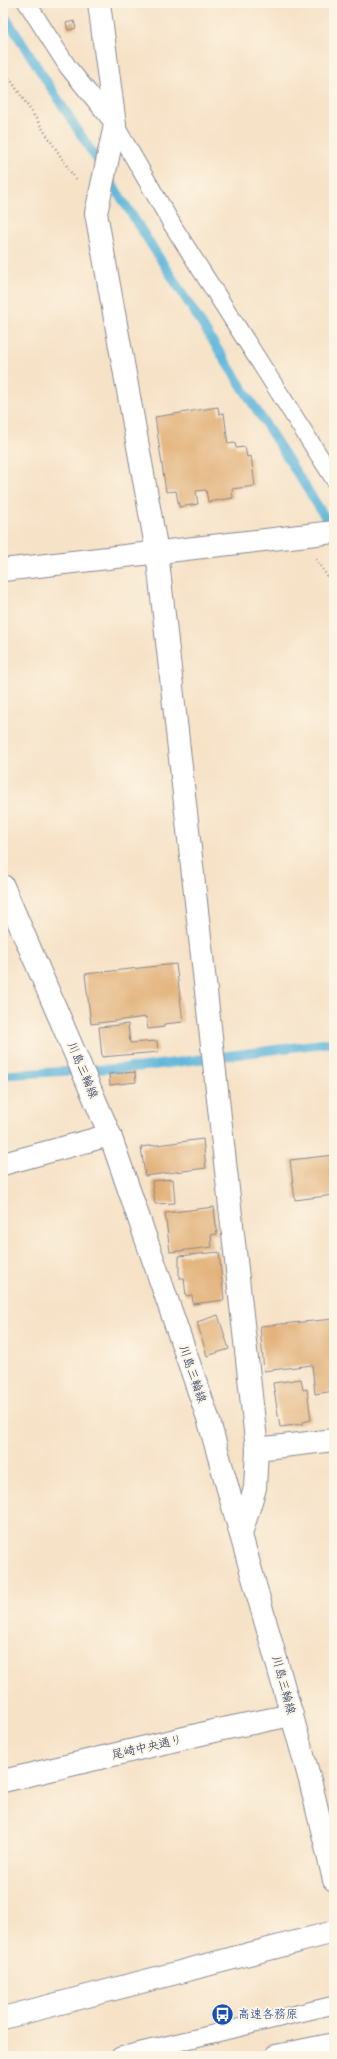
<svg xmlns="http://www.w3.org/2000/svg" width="337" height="2059" font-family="Pangolin,'Klee One',sans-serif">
<rect width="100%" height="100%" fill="#fcf5e5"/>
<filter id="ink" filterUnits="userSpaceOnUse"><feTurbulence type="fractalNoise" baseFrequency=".025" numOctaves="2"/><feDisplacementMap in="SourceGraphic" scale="8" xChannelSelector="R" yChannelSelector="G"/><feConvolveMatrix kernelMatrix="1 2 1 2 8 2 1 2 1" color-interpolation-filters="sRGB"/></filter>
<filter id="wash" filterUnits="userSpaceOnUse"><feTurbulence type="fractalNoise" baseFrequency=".012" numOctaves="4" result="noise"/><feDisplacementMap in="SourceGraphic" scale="16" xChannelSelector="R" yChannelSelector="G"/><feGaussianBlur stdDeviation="0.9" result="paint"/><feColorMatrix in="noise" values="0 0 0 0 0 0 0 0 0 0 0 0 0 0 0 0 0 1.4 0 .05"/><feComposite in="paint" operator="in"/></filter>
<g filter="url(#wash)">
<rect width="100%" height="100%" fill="#f6e2c7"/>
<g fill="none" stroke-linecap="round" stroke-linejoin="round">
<path stroke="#5eb6db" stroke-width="9" d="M3,13L334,531
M3,1075L140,1067L334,1042"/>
</g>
<g id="blocks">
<path fill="#e2b179" d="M74,21L76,28L68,30L66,23Z
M218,407L219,414L224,413L228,444L235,443L236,448L245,447L247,457L251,456L255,486L232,489L233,498L208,502L206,490L196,491L198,504L179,507L176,491L166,492L155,417Z
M176,964L183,1022L164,1024V1027L148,1029L146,1017L91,1024L85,974Z
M128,1024L130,1043L157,1041L158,1052L102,1057L99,1027Z
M135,1072L136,1082L110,1085L109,1074Z
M203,1139L206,1168L145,1176L141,1147Z
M334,1155V1195L295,1200L290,1160Z
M173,1179L175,1203L155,1204L152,1181Z
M214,1207L217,1234L211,1235L212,1247L170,1252L165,1213Z
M219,1252L224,1300L193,1304L192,1295L186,1296L184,1278H179V1256Z
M218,1315L229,1349L207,1356L197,1322Z
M334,1319V1391L315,1394L312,1365L264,1371L260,1326Z
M301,1379L303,1390L307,1389L311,1420L303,1422V1424L280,1427L273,1383Z"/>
</g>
</g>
<g filter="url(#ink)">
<use href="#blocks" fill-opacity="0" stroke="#888892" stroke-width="1"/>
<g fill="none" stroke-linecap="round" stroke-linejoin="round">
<defs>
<path id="service" d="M27,3L68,67L115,125L173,226L334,479
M120,2056L334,2005"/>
<path id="minor" d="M99,3L115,125L96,213L157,552L257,1449L255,1488L241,1534
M3,1164L110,1135
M257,1449L334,1440
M3,2018L334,1932"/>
<path id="tertiary" d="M3,570L334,532
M3,1781L218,1730L292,1715"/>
<path id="primary" d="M3,886L110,1135L208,1418L310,1780L334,1880"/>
<path id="motorway" d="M276,2056L334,2044"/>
</defs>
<use href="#service" stroke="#888892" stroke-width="19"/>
<use href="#minor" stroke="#888892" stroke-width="24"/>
<use href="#tertiary" stroke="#888892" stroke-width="24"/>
<use href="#primary" stroke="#888892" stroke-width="24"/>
<use href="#motorway" stroke="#888892" stroke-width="24"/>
<path stroke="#888892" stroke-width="2.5" stroke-dasharray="1 3" stroke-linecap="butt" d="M3,68L76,180
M316,559L334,587"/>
<use href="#service" stroke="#fff" stroke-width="17"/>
<use href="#minor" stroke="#fff" stroke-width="22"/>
<use href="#tertiary" stroke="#fff" stroke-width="22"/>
<use href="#primary" stroke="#fff" stroke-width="22"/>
<use href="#motorway" stroke="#fff" stroke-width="22"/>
</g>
</g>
<defs>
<symbol id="bus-disc" viewBox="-11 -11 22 22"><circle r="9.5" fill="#1a4fb4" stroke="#fcf5e5"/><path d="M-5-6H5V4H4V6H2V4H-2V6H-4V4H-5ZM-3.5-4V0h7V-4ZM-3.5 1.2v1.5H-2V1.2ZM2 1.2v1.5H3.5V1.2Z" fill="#fff"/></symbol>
</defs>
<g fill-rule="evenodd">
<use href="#bus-disc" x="210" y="2002" width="25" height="25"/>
</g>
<g text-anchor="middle" stroke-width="4" stroke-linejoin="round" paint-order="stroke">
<g font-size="12" fill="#1b2f5e" stroke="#fcf5e5">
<text transform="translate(83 1070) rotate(67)" y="4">川島三輪線</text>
<text transform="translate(193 1374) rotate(71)" y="4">川島三輪線</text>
<text transform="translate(284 1685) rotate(75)" y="4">川島三輪線</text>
<text transform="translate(147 1747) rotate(-13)" y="4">尾崎中央通り</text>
</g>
<g font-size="12" fill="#164399" stroke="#fcf5e5" text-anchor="start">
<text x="238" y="2018">高速各務原</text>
</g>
</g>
<rect width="337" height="2059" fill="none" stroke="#fcf5e5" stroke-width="16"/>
</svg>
